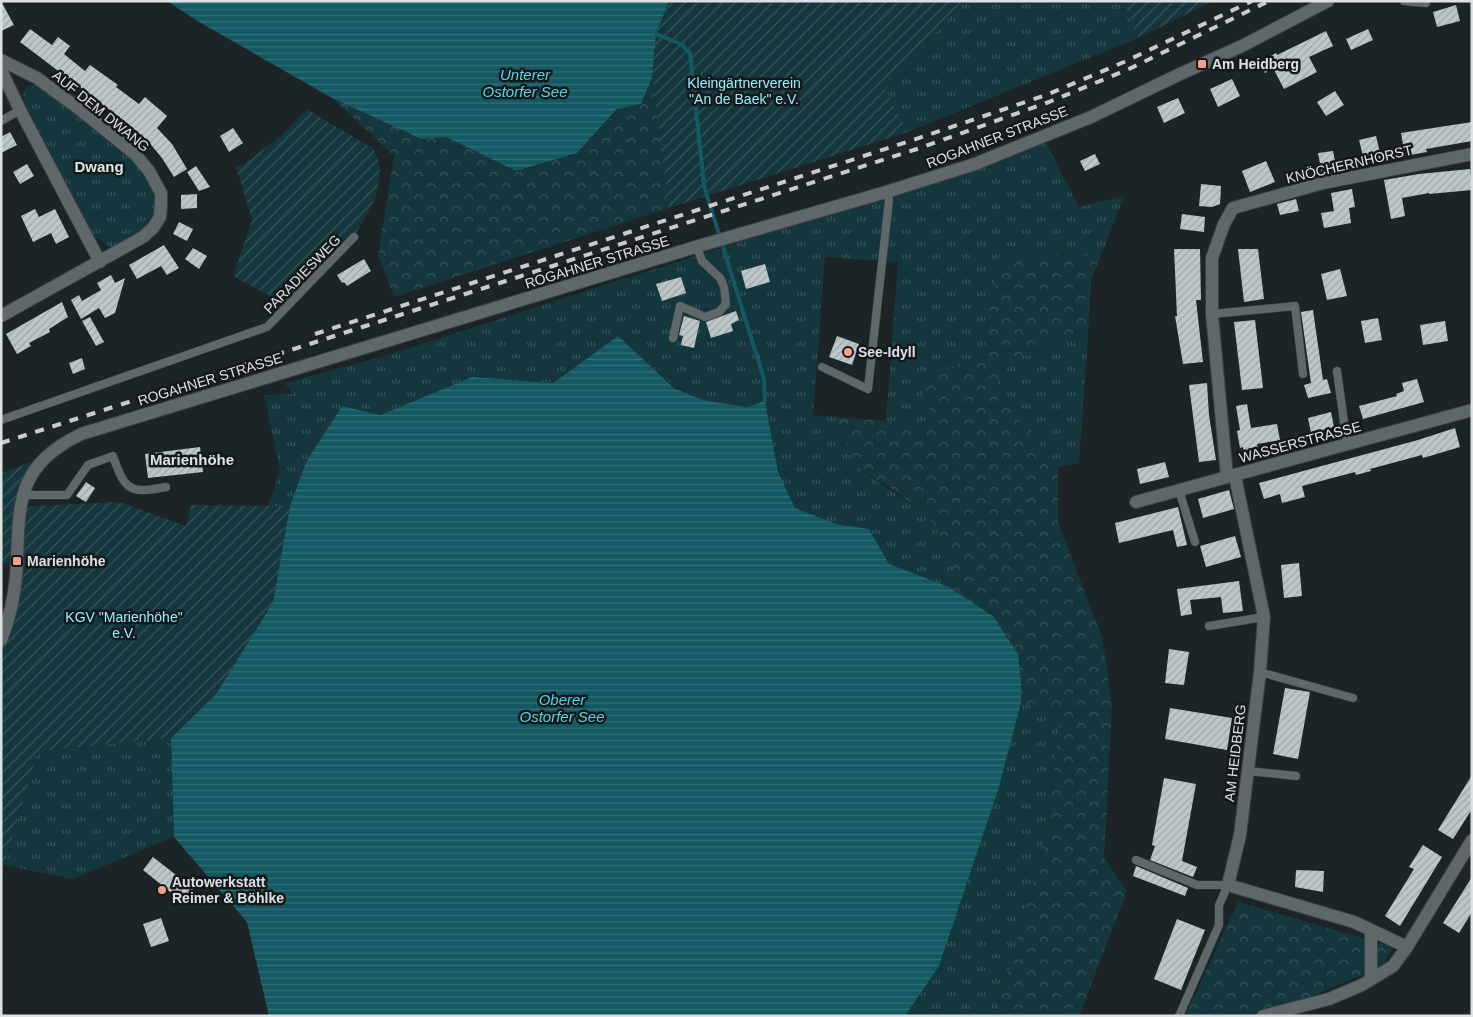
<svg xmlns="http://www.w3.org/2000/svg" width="1473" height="1017" font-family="Helvetica,sans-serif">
<defs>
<pattern id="grass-tufts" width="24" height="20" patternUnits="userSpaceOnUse" patternTransform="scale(1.25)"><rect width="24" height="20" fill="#14373d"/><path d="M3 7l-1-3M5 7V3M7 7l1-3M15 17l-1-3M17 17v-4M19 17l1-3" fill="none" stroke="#365459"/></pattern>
<pattern id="forest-crowns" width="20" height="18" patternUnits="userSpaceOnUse" patternTransform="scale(1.25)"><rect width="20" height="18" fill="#14373d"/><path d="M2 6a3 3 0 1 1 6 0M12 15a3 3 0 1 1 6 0" fill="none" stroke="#365459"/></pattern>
<pattern id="garden-furrows" width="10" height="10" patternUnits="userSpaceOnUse" patternTransform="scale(1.25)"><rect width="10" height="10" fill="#14373d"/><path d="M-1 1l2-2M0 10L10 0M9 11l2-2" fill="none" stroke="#365459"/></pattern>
<pattern id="water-rules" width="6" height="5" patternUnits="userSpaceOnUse" patternTransform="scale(1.25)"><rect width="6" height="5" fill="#135862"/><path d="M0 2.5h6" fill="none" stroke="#357078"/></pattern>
<pattern id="building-hatch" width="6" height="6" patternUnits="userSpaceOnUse" patternTransform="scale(1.25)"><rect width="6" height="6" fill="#bec7c8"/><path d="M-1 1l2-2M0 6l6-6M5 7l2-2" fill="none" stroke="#9fa6a7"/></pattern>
</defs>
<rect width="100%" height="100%" fill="#1d2425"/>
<path fill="url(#grass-tufts)" d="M964,1H1123L1138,38L908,132L885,89Z
M28,85H35L57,96L132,156L158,196L157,215L149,229L125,244L110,247L94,236L26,106L23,94Z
M1046,143L1079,207L1124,196L1101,256L1000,255L981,356L917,380L933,416L916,431L886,421L898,262L825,257L813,415L836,417L856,467L926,514L954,557L949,587L889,564L869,529L836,524L795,508L778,472L765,401L747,407L703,400L674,387L618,336L553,383L472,377L379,415L342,406L306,462L290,506L268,507L280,470L264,395L293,394L285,383L388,355Z
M1088,336L1079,463L1058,467L1019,420L997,383L1004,356H1034L1058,338Z
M1021,703L1060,713L1048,826L996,1016H905L939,966L999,787Z
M171,738L174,837L72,879L4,865L38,751Z"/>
<path fill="url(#forest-crowns)" d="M652,78L669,208L394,297L378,255L394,156L332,98L421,139L446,137L517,171L577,153L618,109L641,104Z
M1000,255L1101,256L1091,280L1088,336L1058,338L1034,356H1004L997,383L1019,420L1058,467V522L1103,640L1112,707L1104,858L1127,891L1079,1016H996L1048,826L1060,714L1021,703V681L1018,654L993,616L949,587L954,557L926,514L889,487L856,467L836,417L886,421L916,431L933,416L916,380L981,356Z
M1238,902L1394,947L1382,966L1312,996L1254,1016H1185Z"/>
<path fill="url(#garden-furrows)" d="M669,1H964L885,89L908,132L669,208L652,78L656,34Z
M1123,1H1213L1138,38Z
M307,109L326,121L373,148L378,159L380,173L376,197L354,237L285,304L233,276L252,220L236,167L243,165L284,133Z
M43,458L19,512L32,506L119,502L186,526L191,505L290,506L273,602L216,694L171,738L38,751L4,865L1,884V640L16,561L1,564V473Z"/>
<path fill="url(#water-rules)" d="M167,1H669L656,34L652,78L641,104L617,109L577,153L516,171L446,137L421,139L332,98L199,22Z
M618,336L674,388L703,400L747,407L765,401L778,472L795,508L836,524L869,529L889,564L949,587L993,616L1018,654L1021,681V703L999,787L939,966L905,1016H269L247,922L174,837L171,738L216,694L273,602L290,506L306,462L342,406L380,415L472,377L553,383Z"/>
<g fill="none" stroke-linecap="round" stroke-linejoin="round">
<path stroke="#135862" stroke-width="4" d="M656,34L681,44L690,53L704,186L764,379L765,401"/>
</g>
<path fill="url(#building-hatch)" d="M1,1L14,25L1,31Z
M1456,5L1460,21L1437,27L1433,12Z
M30,29L52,45L58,37L70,46L64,54L85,71L90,65L118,85L116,87L139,104L145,97L167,116L157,128L172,144L187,169L174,177L162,158L147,140L127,123L20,42Z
M1368,29L1373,40L1351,50L1346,39Z
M1326,31L1333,46L1309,57L1317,72L1284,89L1273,68L1265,73L1259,62L1276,53L1277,55Z
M1232,79L1240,96L1218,107L1210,89Z
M1335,91L1344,105L1326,116L1317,102Z
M1178,98L1185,113L1164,123L1157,107Z
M1472,122V141L1426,149L1427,152L1405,156L1401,133Z
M233,128L243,143L229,152L220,136Z
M10,132L17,145L1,153V137Z
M1376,136L1382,161L1365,164L1359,140Z
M1333,151L1337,171L1322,174L1318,153Z
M1095,154L1100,164L1085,171L1080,161Z
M1266,161L1275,182L1250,192L1242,171Z
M27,164L34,176L20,184L13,172Z
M196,166L210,187L199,191L187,172Z
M1470,169L1472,190L1429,194V193L1402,198L1405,216L1391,219L1384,180L1419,174Z
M1201,184L1221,186L1220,204L1212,207L1199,206Z
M1352,189L1355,207L1349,208L1351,223L1324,228L1321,213L1334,211L1331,193Z
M197,194V208L181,209V195Z
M1296,199L1299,211L1280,215L1277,204Z
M35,209L39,217L55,209L69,237L56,244L51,233L33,242L21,216Z
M1182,214L1205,217L1204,232L1180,229Z
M179,222L193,229L187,241L173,234Z
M164,245L179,268L167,275L161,266L137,279L129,265Z
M193,248L207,256L199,269L185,259Z
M1174,249H1200L1201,300H1196L1203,362L1183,364L1175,316H1177Z
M1238,249H1258L1264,299L1244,302Z
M364,259L371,271L347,286L344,282L342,283L337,275Z
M765,264L770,282L746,289L741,271Z
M1340,269L1347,296L1327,300L1321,274Z
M111,275L115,283L125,278L115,313L105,318L99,308L81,319L71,300L79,295L82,301L101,290L97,283Z
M681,277L686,293L662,301L656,284Z
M62,302L68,317L49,329L50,332L29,343L31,346L17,354L6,334Z
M1313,310L1323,380L1327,379L1331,393L1308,398L1304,385L1311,383L1301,312Z
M736,311L739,320L731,324L733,331L711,338L706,322Z
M684,316L700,321L694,348L681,345L683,336L679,335Z
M90,317L104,342L96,346L82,321Z
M1378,318L1382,340L1365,343L1361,321Z
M1255,320L1263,388L1242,390L1234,322Z
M1445,321L1448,341L1423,345L1420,325Z
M837,336L859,344L852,365L829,357Z
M82,358L85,369L73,374L69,363Z
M1417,379L1424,402L1363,419L1359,406L1397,396L1396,394L1404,391L1402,383Z
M1207,383L1209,415L1216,460L1199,462L1189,385Z
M1247,404L1251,428L1277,424L1280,440L1257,444L1258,450L1244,452L1243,447L1240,448L1237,431L1240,430L1236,406Z
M1331,412L1334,427L1311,433L1308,418Z
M1455,428L1460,447L1423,458L1422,455L1370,469L1371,471L1356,475L1355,472L1302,486L1305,497L1282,503L1280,494L1264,499L1259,483L1418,440Z
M200,447L203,472L148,478L145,454Z
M1165,462L1169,477L1140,484L1137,469Z
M86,482L95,488L86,502L76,496Z
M1229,490L1234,509L1203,518L1198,499Z
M1178,507L1187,545L1177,547L1173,530L1119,543L1115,523Z
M1235,536L1241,557L1206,567L1200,546Z
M1299,563L1302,596L1284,598L1281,565Z
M1239,581L1243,611L1223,613L1221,597L1190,600L1192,614L1181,616L1177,589Z
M1169,649L1189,652L1184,685L1165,683Z
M1285,688L1310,692L1298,759L1273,754Z
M1170,708L1232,718L1227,750L1165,739Z
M1472,775V809L1453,839L1438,830Z
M1164,778L1196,784L1182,861L1197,867L1193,877L1150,860L1155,846L1152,845Z
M1423,845L1442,857L1400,926L1385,916L1414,869L1409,867Z
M153,857L194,889L184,903L143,870Z
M1136,866L1188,888L1185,896L1133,876Z
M1296,870L1324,871L1323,892L1295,887Z
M1472,877V912L1459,933L1443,923Z
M161,918L169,941L151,947L143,924Z
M1177,919L1205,930L1181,990L1154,979Z"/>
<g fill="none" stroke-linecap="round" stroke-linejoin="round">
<defs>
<path id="service" d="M1404,1L1426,3
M1,121L20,110
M1212,314L1295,306L1303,374
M673,338L680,306L705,317L719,312L726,304L724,287L720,278L702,261L697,247
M822,367L868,389L889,200L886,192
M1337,371L1347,444
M1,420L267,327L354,237
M1179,490L1195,542
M23,495H67L88,465L113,456C125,491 130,494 166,487
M1209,626L1264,617
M1260,672L1353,698
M1248,771L1296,776
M1136,860L1197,885H1228L1219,905V925L1179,1016"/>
<path id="minor" d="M1,60L37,78L82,111L135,154L149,171L161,193V205L160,217L153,228L143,237L1,316
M1,70L20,110L100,262
M1235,476L1264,617L1260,672L1240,835L1228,885L1354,922L1407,947
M1227,477L1212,314V258L1224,224L1233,208L1323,183L1472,154
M1136,502L1472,410
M1371,930V979
M1263,1016L1329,999L1362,985L1393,966L1407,947L1472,840"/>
<path id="tertiary" d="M1,640C11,615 16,588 17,561C19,498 19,465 81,434L702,245L886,192L975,164L1091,117L1178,75L1242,46L1328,1"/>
</defs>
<use href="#service" stroke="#3a4041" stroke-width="9"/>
<use href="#minor" stroke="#3a4041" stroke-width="14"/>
<use href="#tertiary" stroke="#3a4041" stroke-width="14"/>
<use href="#service" stroke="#606769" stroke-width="8"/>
<use href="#minor" stroke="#606769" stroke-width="12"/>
<use href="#tertiary" stroke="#606769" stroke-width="12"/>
<path stroke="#c7cbcc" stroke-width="4" stroke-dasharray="9 9" stroke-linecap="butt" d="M315,334L913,140L1046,95L1124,62L1252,1
M1,443L917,149L1049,102L1129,69L1269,1"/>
</g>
<g fill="#f59d8f" stroke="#141a1b" stroke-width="2">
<rect x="1197" y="59" width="10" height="10" rx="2.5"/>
<circle cx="848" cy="352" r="5"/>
<rect x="12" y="556" width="10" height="10" rx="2.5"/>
<circle cx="162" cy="890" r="5"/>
</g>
<g text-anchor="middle" stroke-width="5" stroke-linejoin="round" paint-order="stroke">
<g font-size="14" font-weight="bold" fill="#dde1e2" stroke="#141a1b" text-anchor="start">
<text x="1212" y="69">Am Heidberg</text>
<text x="858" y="357">See-Idyll</text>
<text x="27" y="566">Marienhöhe</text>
<text x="172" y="887">Autowerkstatt<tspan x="172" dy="16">Reimer &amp; Böhlke</tspan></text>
</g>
<g font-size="14" fill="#98edfc" stroke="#141a1b">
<text x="744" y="88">Kleingärtnerverein<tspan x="744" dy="16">"An de Baek" e.V.</tspan></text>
<text x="124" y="622">KGV "Marienhöhe"<tspan x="124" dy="16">e.V.</tspan></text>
</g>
<g font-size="14" fill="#dde1e2" stroke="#141a1b">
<text transform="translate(101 111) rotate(39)" y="5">AUF DEM DWANG</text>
<text transform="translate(997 137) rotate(-21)" y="5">ROGAHNER STRASSE</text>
<text transform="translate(1349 164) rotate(-13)" y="5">KNÖCHERNHORST</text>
<text transform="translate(597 262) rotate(-17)" y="5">ROGAHNER STRASSE</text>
<text transform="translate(302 274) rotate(-46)" y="5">PARADIESWEG</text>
<text transform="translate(210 379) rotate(-17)" y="5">ROGAHNER STRASSE</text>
<text transform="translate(1300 442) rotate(-15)" y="5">WASSERSTRASSE</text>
<text transform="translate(1235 753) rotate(-83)" y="5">AM HEIDBERG</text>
</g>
<g font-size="15" font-style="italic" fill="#58d6e9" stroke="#141a1b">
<text x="525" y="80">Unterer<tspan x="525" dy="17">Ostorfer See</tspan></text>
<text x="562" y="705">Oberer<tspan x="562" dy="17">Ostorfer See</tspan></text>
</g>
<g font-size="15" font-weight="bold" fill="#dce4e6" stroke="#141a1b">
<text x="99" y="172">Dwang</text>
<text x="192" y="465">Marienhöhe</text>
</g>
</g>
<rect width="1473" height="1017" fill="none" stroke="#dde1e2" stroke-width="5"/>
</svg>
